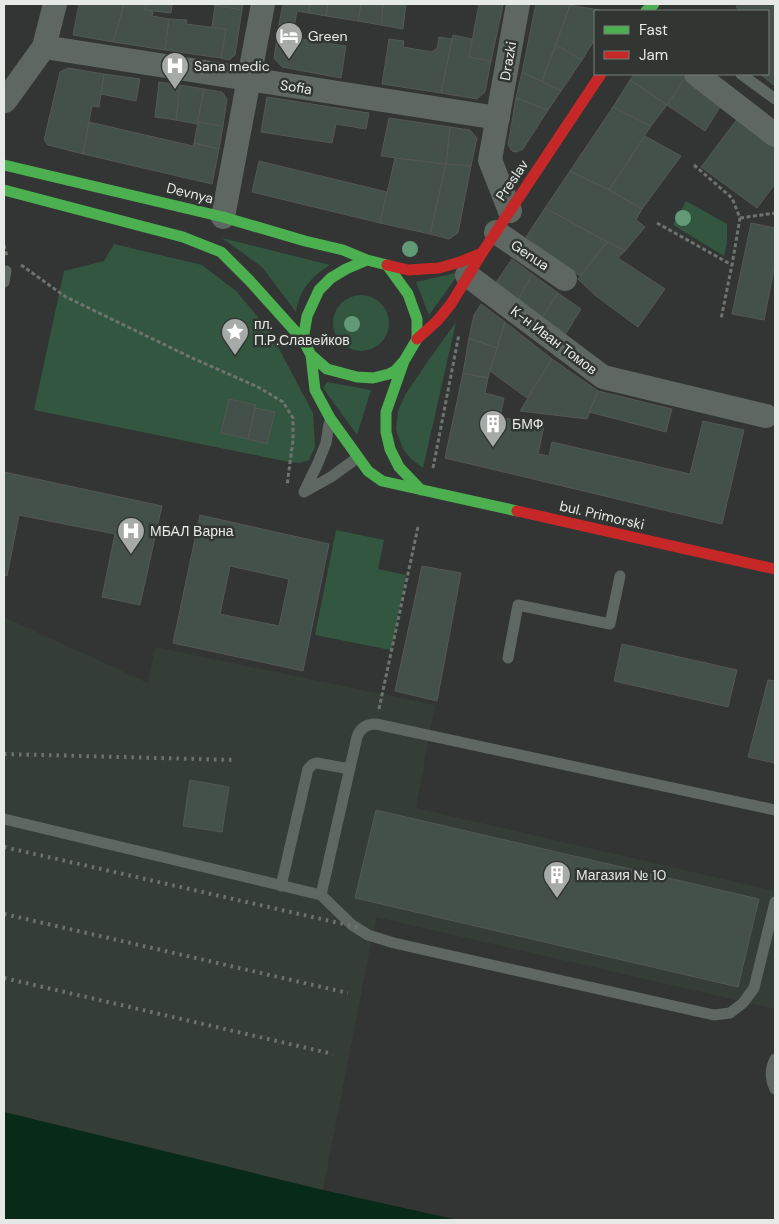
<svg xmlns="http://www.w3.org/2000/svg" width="779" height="1224" font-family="'DM Sans',sans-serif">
<rect width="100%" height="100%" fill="#323533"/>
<path fill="#343e37" d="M4,617L148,683L155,647L435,705L416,808L775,891V1009L376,917L323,1190L4,1112Z"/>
<path fill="#335640" d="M686,201L727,224V243L724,256L673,225Z
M222,238L330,265C311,277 300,289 296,312L262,267Z
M114,244L202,265L236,291L269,330L313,413L315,447L309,460L300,463L289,462L34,410L64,271L104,261Z
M460,272L429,315L416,282Z
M333 323a28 28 0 1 1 56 0a28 28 0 1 1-56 0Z
M456,322L423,468L411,459L403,449L396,430L398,411L405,395L428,361Z
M327,382L371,390L357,435L323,388Z
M336,530L384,540L378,569L406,575L391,650L315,635Z"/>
<path fill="#082b19" d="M4,1112L323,1190L458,1220H4Z"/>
<path fill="#43514a" stroke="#555755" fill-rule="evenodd" d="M79,4H124L113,42L73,35Z
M124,4H146L145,10L153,11L152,16L169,19L165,50L113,42Z
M146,4H172L171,13L145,10Z
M215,4H243L242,10L215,5Z
M283,4H310L309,13L297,11L294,27L279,24Z
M310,4H328L326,16L309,13Z
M328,4H361L358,21L326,16Z
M361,4H383L381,25L358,21Z
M383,4H406L403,29L381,25Z
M479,4L503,5L491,61L469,57Z
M536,4H559L570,5L542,81L522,72Z
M738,4H775V86L760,74H768V11H739L736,7Z
M215,5L242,10L235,55L229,60L221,58L226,29L212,27Z
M570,5L605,11H595V39L582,60L556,45Z
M169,19L187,20L186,24L226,29L221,58L165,50Z
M279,24L294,27L293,38L346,46L341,78L282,67L274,58Z
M453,35L472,39L469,57L491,61L485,92L477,99L441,93Z
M439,37L452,39L441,93L382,84L389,39L404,41L403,47L432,52L437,48Z
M556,45L582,60L561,91L542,81Z
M68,68L104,74L99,107L92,106L83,154L48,145L44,140L60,72Z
M522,72L561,91L548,110L516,98Z
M104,74L140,79L136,101L101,94Z
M634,74H680L685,78L667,105L630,80Z
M685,78L720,107L705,131L667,105Z
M630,80L667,105L651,126L613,107Z
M159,82L180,85L176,120L155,117Z
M180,85L204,89L197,124L176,120Z
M204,89L222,92L227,99L223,126L198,122Z
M267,97L369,113L366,129L336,124L332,143L261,132Z
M516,98L548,110L523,149L517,152L512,151L508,145Z
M613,107L651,126L609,190L570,171Z
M389,118L450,127L446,164L381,156Z
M738,118L775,145V184L757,208L701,167Z
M89,122L193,146L194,143L219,149L212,184L83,154Z
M198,122L223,126L219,149L194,143Z
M450,127L470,130L477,138L471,166L446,164Z
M645,136L681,156L642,209L609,190Z
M395,158L446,164L430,234L380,223Z
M259,161L387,192L380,223L252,192Z
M446,164L471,166L458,233L449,239L430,234Z
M570,171L609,190L642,209L636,220L645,227L625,251L545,208Z
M545,208L607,242L580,276L526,237Z
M751,223L775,228V264L764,320L732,314Z
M607,242L625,251L618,258L665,289L638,327L596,296L578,279Z
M512,259L532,274L518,300L495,284Z
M532,274L558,293L542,318L518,300Z
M558,293L581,309L565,335L542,318Z
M481,304L505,322L497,348L469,338L474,315Z
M505,322L552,359L527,398L490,371Z
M469,338L497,348L488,378L463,373Z
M552,359L598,391L587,419L520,411Z
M463,373L488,378L485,393L504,398L500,417L544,426L538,454L549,456L552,442L690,474L703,421L744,430L722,524L445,458Z
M598,391L672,409L666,432L589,412Z
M229,399L256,405L248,439L221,433Z
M255,408L275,412L267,444L248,439Z
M4,472L162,506L140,605L102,597L115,534L19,515L7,576L4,575Z
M200,515L329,544L303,671L173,643ZM230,566L289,579L279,626L220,614Z
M422,566L461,573L437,701L395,691Z
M622,644L737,670L728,707L614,681Z
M768,680L775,681V763L748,757Z
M190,780L229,787L222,832L183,826Z
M376,810L759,899L738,987L355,898Z"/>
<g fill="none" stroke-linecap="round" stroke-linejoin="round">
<path stroke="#6d736f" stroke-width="3" stroke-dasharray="4 2.5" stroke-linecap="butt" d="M694,165L732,198L740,218L732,265L721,319
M740,218L775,213
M657,223L732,265
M4,245L7,256
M21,265L66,297L190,357L258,387L283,402L293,418V440L287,486
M433,468L459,334
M379,709L418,527"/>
<path stroke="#5e6762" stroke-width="11" d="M741,74L775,99
M4,282L6,271
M304,492L318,463L326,443L329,424
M304,492L331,477L357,458
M508,658L518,605L610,624L620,576
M4,819L321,895L357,737C360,728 366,724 376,724L775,810
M281,886L308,769L313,764L317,763L350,769
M321,895L352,925L368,935L394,943L714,1015L730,1013L743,1003L754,988L775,902
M775,1059C770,1069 770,1079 775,1089"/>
<path stroke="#5e6762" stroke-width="24" d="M44,47L498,118
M696,74L775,135
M5,101L44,47L55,4
M510,211L490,160L518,4
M223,217L263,4
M496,232L565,279
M467,275L603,377L766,416"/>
<path stroke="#4caf50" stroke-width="11" d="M646,11L654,4
M4,165L223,217L305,241L343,250L367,260
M4,190L183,237L221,252L249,280L303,340
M367,260L387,265L408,294L417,319V339L404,361L395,371L389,374L373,378L357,377L327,369L311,355L303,340L307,316L319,290L331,278L346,269Z
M311,355L315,390L330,418L368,471L382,481L517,511
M404,361L386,412V432L390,449L399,467L421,490"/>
<path stroke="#c62828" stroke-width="11" d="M387,265L408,270L439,268L460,262L482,253
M417,339L437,321L451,304L482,253L601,74
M517,511L775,569"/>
<path stroke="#6e726f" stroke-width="4" stroke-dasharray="2.5 5" stroke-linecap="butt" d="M4,754L235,760
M4,847L361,928
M4,914L348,993
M4,978L333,1054"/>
</g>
<g fill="#629977">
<circle cx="683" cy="218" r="8"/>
<circle cx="410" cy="249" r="8"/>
<circle cx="352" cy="324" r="8"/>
</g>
<defs>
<symbol id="hotel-pin" viewBox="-11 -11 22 30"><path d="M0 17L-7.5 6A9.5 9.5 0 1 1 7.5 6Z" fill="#a7aba8" stroke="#313633"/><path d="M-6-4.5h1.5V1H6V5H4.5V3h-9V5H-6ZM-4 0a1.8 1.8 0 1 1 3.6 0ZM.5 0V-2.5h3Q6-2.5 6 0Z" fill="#fff"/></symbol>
<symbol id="hospital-pin" viewBox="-11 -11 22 30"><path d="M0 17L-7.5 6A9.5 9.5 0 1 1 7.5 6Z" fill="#a7aba8" stroke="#313633"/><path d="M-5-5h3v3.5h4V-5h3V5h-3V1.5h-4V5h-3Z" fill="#fff"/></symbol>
<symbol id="sight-pin" viewBox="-11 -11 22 30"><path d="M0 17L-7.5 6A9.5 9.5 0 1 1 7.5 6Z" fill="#a7aba8" stroke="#313633"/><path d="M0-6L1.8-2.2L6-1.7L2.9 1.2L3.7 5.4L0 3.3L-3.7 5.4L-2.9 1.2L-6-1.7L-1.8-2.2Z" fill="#fff"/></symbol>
<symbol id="building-pin" viewBox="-11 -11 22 30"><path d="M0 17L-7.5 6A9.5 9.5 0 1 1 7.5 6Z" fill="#a7aba8" stroke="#313633"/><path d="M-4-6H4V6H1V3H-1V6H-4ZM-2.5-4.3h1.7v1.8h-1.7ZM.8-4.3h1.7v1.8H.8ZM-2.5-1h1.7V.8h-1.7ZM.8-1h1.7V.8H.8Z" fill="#fff"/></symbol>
</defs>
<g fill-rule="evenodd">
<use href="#hotel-pin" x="273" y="20" width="32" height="43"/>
<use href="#hospital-pin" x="159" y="50" width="32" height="43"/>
<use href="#sight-pin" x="219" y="316" width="32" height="43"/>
<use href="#building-pin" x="477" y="408" width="32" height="43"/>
<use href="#hospital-pin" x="115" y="515" width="32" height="43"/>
<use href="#building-pin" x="541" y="859" width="32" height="43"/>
</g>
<g text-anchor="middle" stroke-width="5" stroke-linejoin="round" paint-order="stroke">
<g font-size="14" fill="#e6eae7" stroke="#313633" text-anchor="start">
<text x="308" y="41">Green</text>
<text x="194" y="71">Sana medic</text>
<text x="254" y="329">пл.<tspan x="254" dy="16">П.Р.Славeйков</tspan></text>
<text x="512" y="429">БМФ</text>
<text x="150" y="536">МБАЛ Варна</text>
<text x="576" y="880">Магазия № 10</text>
</g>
<g font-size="14" fill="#e6eae7" stroke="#313633">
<text transform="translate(508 61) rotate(-80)" y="5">Drazki</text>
<text transform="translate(296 87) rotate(9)" y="5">Sofia</text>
<text transform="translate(512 180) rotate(-56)" y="5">Preslav</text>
<text transform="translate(190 193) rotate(14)" y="5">Devnya</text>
<text transform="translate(530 255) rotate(34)" y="5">Genua</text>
<text transform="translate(554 340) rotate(37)" y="5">К-н Иван Томов</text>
<text transform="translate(602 515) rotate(13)" y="5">bul. Primorski</text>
</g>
</g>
<rect width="779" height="1224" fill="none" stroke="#e6eae7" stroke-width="10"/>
<rect x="594" y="10" width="175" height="65" fill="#313633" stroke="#797e7b"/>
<rect x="604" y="26" width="25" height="8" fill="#4caf50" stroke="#797e7b"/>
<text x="639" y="35" font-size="15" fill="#e6eae7">Fast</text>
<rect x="604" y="51" width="25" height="8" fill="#c62828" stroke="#797e7b"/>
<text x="639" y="60" font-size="15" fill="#e6eae7">Jam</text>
</svg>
